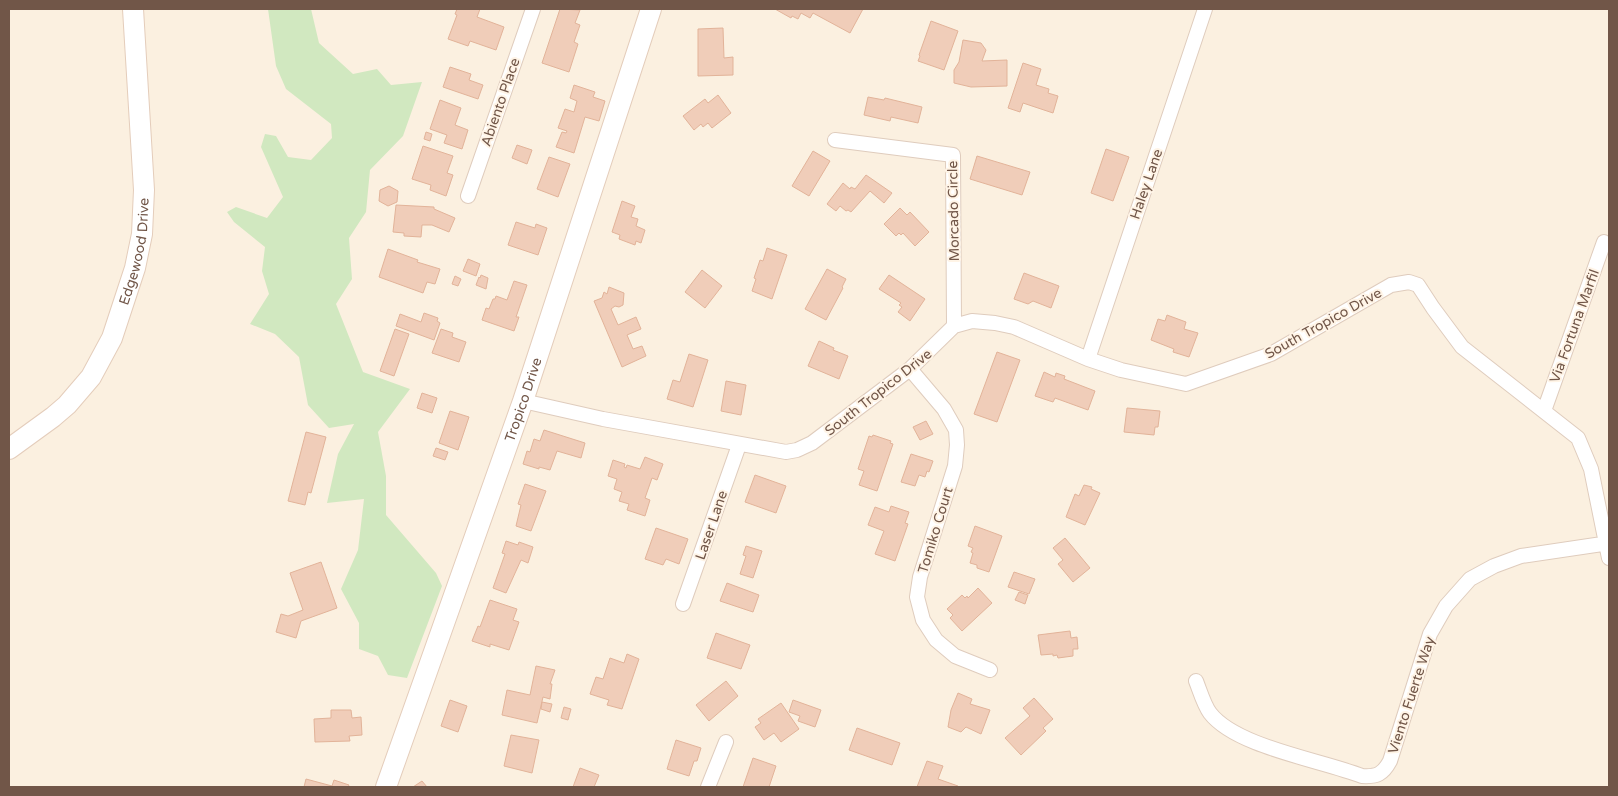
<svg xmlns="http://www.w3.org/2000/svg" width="1618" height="796" font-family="'Varela Round',sans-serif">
<rect width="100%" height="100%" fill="#fbf0e0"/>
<path fill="#d1e8c0" d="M268,9H311L319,43L353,74L377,69L391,85L422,82L403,136L370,170L366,212L349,238L352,279L336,304L363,372L410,389L378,432L386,476V515L436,573L442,586L407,678L388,675L378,656L359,649V623L341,589L358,550L364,499L327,503L338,454L354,424L329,428L308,405L299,357L275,334L250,324L269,294L262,271L265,247L234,222L227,212L236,207L267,218L283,197L261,147L265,134L276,136L288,157L311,160L332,138L331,124L286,89L276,66Z"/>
<path fill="#f0cdb9" stroke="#e2b399" d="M457,9H480L477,17L504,27L496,50L470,41L468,46L448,39L457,15L455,14Z
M560,9L580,10L575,23L580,25L574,42L578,44L569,72L542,63Z
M775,9H863L850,33L813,13L810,18L801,13L798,19L792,16L791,18Z
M931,21L958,31L944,70L918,61L920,56L919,55Z
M723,28L724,58L733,57V75L698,76V29Z
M963,40L981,43L986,50L982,61L1007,60V86L971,87L954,83V70L959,62Z
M1023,63L1041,69L1036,85L1049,89L1048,93L1058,96L1053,113L1023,103L1020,112L1008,108Z
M450,67L471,74L469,80L483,85L478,99L443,87Z
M574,85L595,92L593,97L605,101L599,121L585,117L574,153L556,147L562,132L566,133L567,131L558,128L565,109L574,112L577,101L570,98Z
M718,95L731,113L712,128L708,123L703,127L701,124L694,130L683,116L705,99L708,103Z
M868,97L884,100L885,98L922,107L918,123L891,117L890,121L864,115Z
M440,100L461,108L455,125L468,130L462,149L444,143L447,135L430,129Z
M426,132L432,134L430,141L424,139Z
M517,145L532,150L527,164L512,158Z
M423,146L453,156L447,173L453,175L446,196L430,190L431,185L412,179Z
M1106,149L1129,157L1113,201L1091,193Z
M813,151L830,161L809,196L792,186Z
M977,156L1030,172L1022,195L970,179Z
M549,157L570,164L558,197L537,189Z
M866,175L892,193L884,203L870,191L851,212L848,210L846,211L840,206L836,211L827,204L843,183L850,189L851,187L855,189Z
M389,186L398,191L397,202L388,206L379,201L380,190Z
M622,201L635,206L631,217L638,219L636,226L645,230L641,243L636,241L635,245L619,239L620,235L612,232Z
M396,205L434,207V209L455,218L449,232L432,225H422L421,237L404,236V233L393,232Z
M900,208L907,215L910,212L929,232L915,246L903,233L901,235L899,233L896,236L884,224Z
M516,222L535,228L536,224L547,228L538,255L508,245Z
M767,248L787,255L772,299L752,291L756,279L754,278L760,260L763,261Z
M388,249L418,260L417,262L440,269L435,284L427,282L423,293L379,277Z
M468,259L480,264L476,276L463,271Z
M827,269L846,279L842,287L843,288L826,320L805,309Z
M702,270L722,286L705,308L685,292Z
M1024,273L1059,286L1051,308L1033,301L1028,304L1014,299Z
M481,275L488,278L486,289L476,285L479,277L480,278Z
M889,275L925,299L910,321L898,312L902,307L899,305L901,303L879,289Z
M455,276L461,279L458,286L452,284Z
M514,281L527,285L516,317H519L514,331L482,320L486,308L489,309L493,299H495L496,296L507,300Z
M609,287L624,293L623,305L619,307L615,306L611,309L618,325L636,317L641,329L627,335L633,349L642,346L646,356L622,367L594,301L602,298L604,292L607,294Z
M424,313L438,318L437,321L440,323L434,340L396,326L400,314L421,322Z
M1167,315L1186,322L1184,329L1198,333L1189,357L1173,352L1174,349L1151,340L1158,319L1165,321Z
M395,329L409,334L394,376L380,371Z
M441,329L453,333L452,337L466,342L459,362L432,353Z
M819,341L834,348L833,350L848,356L839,379L808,366Z
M997,352L1020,360L997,422L974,414Z
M689,354L708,360L693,407L667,399L673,380L680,382Z
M1044,372L1055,377L1056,373L1065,376L1064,379L1095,391L1088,410L1055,398L1053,402L1035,396Z
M726,381L746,385L741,415L721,411Z
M422,393L437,398L432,413L417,408Z
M1127,408L1160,411L1158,427H1155L1154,435L1124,432Z
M450,411L469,417L458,450L439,443Z
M926,421L933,434L920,440L913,427Z
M544,430L585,443L581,458L557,451L550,470L539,467V469L523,464L527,451L530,452L534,439L540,441Z
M306,432L326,437L311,493L308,492L305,505L288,501Z
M873,435L891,441L890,443L893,444L877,491L859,485L864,471L858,469L869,436L872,437Z
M436,448L448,452L445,460L433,456Z
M911,454L933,461L929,472L927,471L925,477L919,475L915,486L901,482Z
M645,457L663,464L657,480L652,478L645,498L650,500L645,516L627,510L629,504L619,501L622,492L614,489L617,479L608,476L613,460L625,464L624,467L626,468L627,465L640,469Z
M755,475L786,486L776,513L745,502Z
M525,484L546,491L531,531L516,526L521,505L518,504Z
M1084,485L1092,487L1091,489L1100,493L1085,525L1066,517L1075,494L1079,496Z
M891,506L909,512L905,523L908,524L895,561L875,554L884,531L868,525L875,507L889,512Z
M975,526L1002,536L989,572L977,568V565L970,563L973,553L971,552L973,548L968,546Z
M656,528L688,539L679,564L666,559L663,565L645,559Z
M1065,538L1090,568L1073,582L1058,564L1063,560L1053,548Z
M506,541L518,545L519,542L533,547L528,563L521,560L506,593L493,588L505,554L502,553Z
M746,546L762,551L753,578L740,574L746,556L743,555Z
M321,562L337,608L301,621L296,638L276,632L281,614L288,616L303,610L290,573Z
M1014,572L1035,579L1029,594L1008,587Z
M727,583L759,595L753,612L720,601Z
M978,588L992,603L962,631L950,618L953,615L947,609L962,595L965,598L967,596L968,598Z
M1019,592L1028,595L1025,604L1015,600Z
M490,600L517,609L513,620L519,622L509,650L490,644V647L472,641L478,626L480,627Z
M1070,631L1071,638L1077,637L1078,649H1073V656L1058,658L1057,655L1053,656V654L1041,655L1038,635Z
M716,633L750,645L741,669L707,658Z
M627,654L639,659L622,709L607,705L609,700L590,694L596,677L603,679L610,658L624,663Z
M536,666L555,670L550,684H552L550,699L543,697L537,723L502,715L507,690L530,695Z
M726,681L738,696L709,721L696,705Z
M958,693L972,699L970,704L990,710L981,734L966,727L961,732L948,727L951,710Z
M1034,698L1053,719L1043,728L1046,731L1021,755L1005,738L1030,716L1023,708Z
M450,700L467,706L458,732L441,726Z
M793,700L821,710L815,727L798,721L800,716L789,712Z
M542,702L552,704L550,712L541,709Z
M781,703L799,729L781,742L774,733L764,740L755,727L761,723L758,719Z
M564,707L571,709L568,720L561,718Z
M331,710H351L352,718L361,717L362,735L349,736L350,741L315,742L314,719L331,718Z
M857,728L900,743L892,765L849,750Z
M511,735L539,740L532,773L504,766Z
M676,740L701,748L697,761H694L689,776L667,769Z
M753,758L776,766L769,787H743Z
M927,761L943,766L938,779L958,786V787H917Z
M580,768L599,775L594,787H573Z
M306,779L332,786L334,780L349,785L348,787H304Z
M422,781L427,787H413Z"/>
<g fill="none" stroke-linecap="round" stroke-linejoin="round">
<defs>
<path id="street" d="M835,140L953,155L954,326
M468,196L533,9
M1088,359L1205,9
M910,369L944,409L956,430L957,445L955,466L920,577L917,597L923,620L936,640L955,656L990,670
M523,401L603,419L786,452L797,450L812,443L910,369L954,326L972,321L995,323L1014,327L1088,359L1121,370L1186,384L1271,354L1391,285L1409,282L1418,285L1433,308L1462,347L1578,438L1591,469L1609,558
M1544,411L1604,242
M683,604L739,445
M1196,681C1200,691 1204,705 1210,713C1236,747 1321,760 1362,776C1377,777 1383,774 1390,761L1430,634L1446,606L1470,579L1494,566L1521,556L1609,543
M708,787L726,742"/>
<g id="secondary">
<path id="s1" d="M9,449L53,417L67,405L91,377L112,338L135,268L142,234L144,190L133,9"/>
<path id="s2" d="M386,787L523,401L651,9"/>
</g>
</defs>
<use href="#street" stroke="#dfccbd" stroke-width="16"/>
<use href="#secondary" stroke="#e4cdbb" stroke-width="22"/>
<use href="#street" stroke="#fff" stroke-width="14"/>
<use href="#secondary" stroke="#fff" stroke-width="20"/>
</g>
<g text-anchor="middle" stroke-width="4" stroke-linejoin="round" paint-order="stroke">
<g font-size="14" fill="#715648" stroke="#fff4e6">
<text transform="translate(500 102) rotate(-71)" y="5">Abiento Place</text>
<text transform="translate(1146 184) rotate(-71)" y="5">Haley Lane</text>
<text transform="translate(953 211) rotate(-91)" y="5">Morcado Circle</text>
<text dy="5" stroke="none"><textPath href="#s1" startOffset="244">Edgewood Drive</textPath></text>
<text transform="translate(1323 323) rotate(-29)" y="5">South Tropico Drive</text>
<text transform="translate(1574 326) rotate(-70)" y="5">Via Fortuna Marfil</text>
<text transform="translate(878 392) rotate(-38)" y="5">South Tropico Drive</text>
<text dy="5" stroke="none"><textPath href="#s2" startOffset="411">Tropico Drive</textPath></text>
<text transform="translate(711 525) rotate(-71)" y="5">Laser Lane</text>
<text transform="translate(935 530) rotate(-73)" y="5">Tomiko Court</text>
<text transform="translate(1411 695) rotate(-72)" y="5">Viento Fuerte Way</text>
</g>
</g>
<rect width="1618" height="796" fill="none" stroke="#715648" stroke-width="20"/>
</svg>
